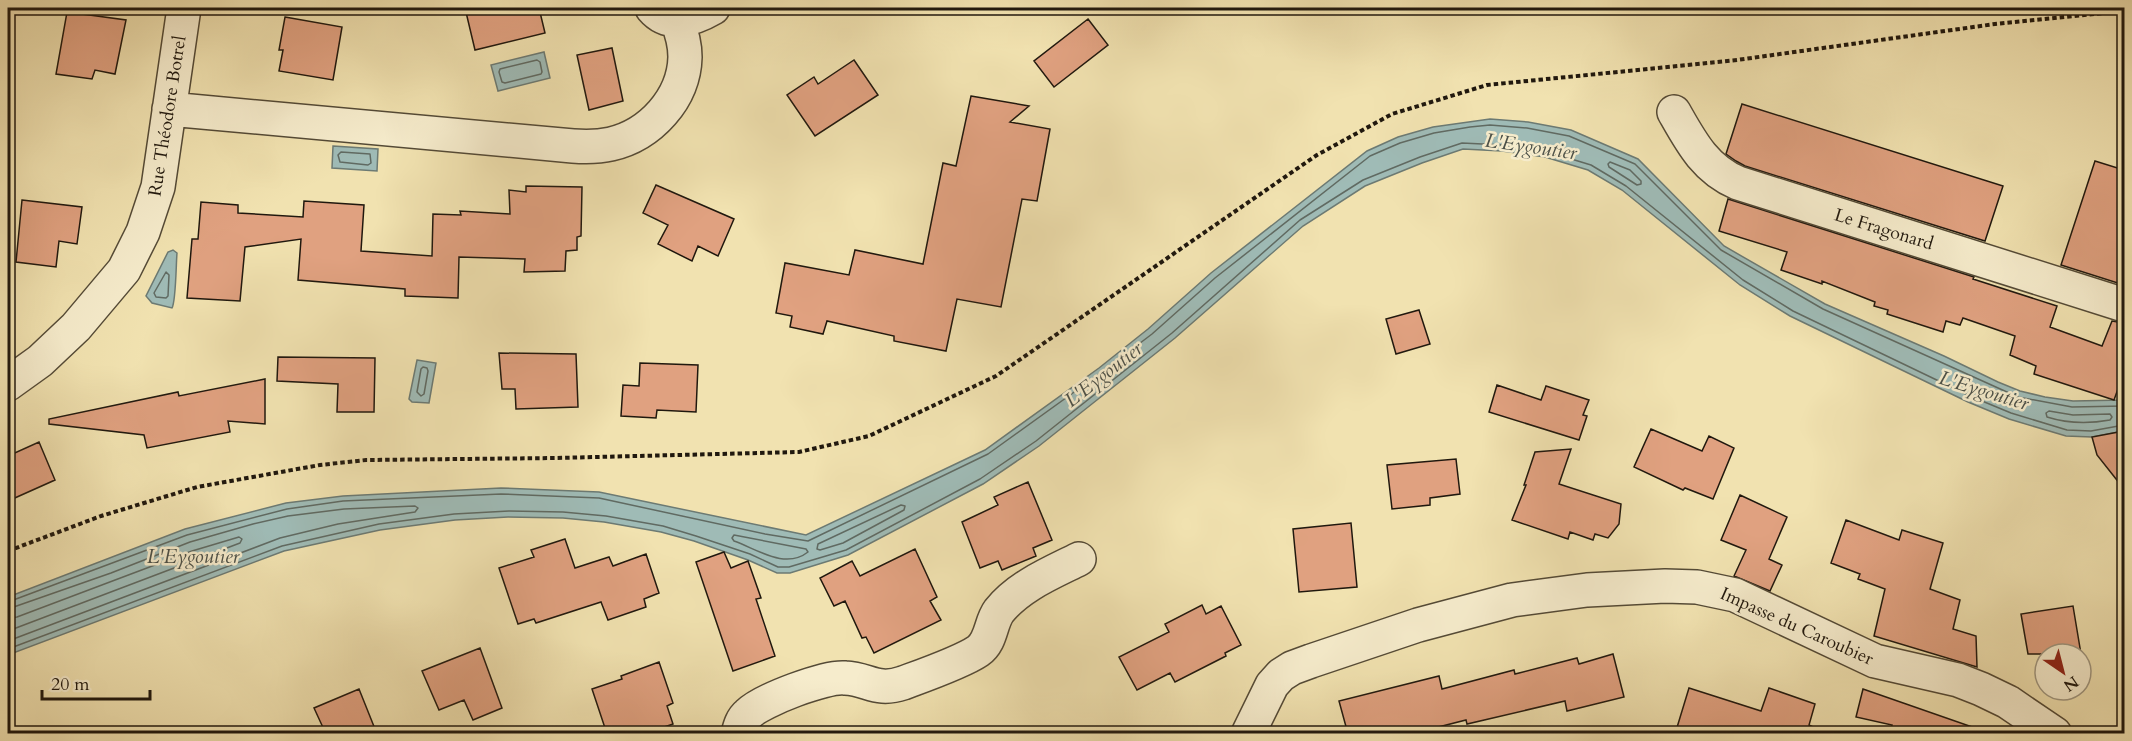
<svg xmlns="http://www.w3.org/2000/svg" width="2132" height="741" font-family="Cardo,serif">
<rect width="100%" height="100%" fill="#f1e2b0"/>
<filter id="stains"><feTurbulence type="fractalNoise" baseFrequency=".00333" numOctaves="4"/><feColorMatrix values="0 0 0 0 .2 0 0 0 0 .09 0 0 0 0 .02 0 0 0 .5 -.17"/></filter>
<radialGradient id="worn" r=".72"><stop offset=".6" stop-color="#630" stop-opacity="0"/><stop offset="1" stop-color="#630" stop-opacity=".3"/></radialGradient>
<path fill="#9fbbb6" stroke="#6c7a73" stroke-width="1.5" d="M544,52L550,78L498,91L491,65Z
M1490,119L1528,122L1571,130L1638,159L1724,246L1825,304L1944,356L1998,382L2020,391L2045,397L2073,401L2124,400V431L2092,437L2066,436L2009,419L1968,402L1790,316L1740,285L1622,190L1588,170L1545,157L1502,151L1463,149L1422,163L1365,186L1303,226L1175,338L1039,446L983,484L848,555L790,573H777L748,560L694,541L661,532L604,522L563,518L508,517L455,520L380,530L284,551L8,655V597L185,529L286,503L343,496L501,488L599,492L806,535L985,450L1099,368L1148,329L1211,273L1367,151L1398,137L1433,127Z
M333,146L378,149L377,171L332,168Z
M173,250L177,253C176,264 176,301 172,308L152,303L146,296L168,252Z
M417,360L436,363L429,403L412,402L409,399Z"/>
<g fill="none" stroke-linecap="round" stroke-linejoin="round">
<path stroke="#606a62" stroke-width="1.5" d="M537,60L540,62L542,72L541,74L505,83L502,82L499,72L500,69Z
M341,152L370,154L371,163L368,165L340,162L338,155Z
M1610,162L1630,170L1641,181V184L1637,185L1609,167L1608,164Z
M166,272L169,275L168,296L166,298L156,297L154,293Z
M423,367L427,368L428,371L424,394L421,396L417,392L421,369Z
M2049,411L2073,415L2110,414L2112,417L2110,420C2088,424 2069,424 2047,417L2046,413Z
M901,505L905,506L904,510L843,543L820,550L817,549L818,544Z
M734,535L806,549L808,552C785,570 757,549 734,541L732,538Z
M8,602L187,535L287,509L343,501L501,494L599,498L765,534L808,541L988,454L1102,372L1152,334L1215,278L1370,156L1400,143L1434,133L1470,127L1490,125L1527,128L1569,136L1635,164L1721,250L1823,309L2018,397L2072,407L2124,406
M8,609L111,573L190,542L253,524L288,516L344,509L415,506L418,508L415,512L338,524L280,538L8,641
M8,618L17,617L192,551L239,537L242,539L240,543L8,631
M8,649L282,546L379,524L454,514L509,511L563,512L606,516L663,526L696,536L750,554L778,567H789L846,550L980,479L1036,441L1172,333L1300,220L1363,180L1420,157L1462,143L1503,145L1545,151L1591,165L1626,186L1743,280L1793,311L1970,396L2011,413L2067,430L2091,431L2124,425"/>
</g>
<path fill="#e0a180" stroke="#20180e" stroke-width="1.5" d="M465,8H539L545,33L475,50Z
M67,12L126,20L115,74L95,70L92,79L56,74Z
M285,17L342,27L333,80L279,71L283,50H279Z
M1088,19L1108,45L1054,87L1034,61Z
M612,48L623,101L589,110L577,55Z
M854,60L878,95L815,136L787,95L814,77L818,84Z
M971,96L1029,106L1010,122L1050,129L1037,201L1022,199L1001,307L957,299L946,351L894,341V336L827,321L823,334L790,327L792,316L776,313L785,263L849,275L855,250L923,264L943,163L956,166Z
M1742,104L2003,186L1985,241L1745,166L1736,161L1726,154Z
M2095,161L2124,170V285L2061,265Z
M656,185L734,219L718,256L698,246L692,261L658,244L668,225L643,213Z
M526,186L582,187L581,236L577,237V250L566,251L565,271L524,272L525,259L459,257L458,298L405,296V289L298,280L301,239L245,247L240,301L187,298L192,239H198L201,202L238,205V213L303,217L304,201L364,205L361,251L432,256L433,214L461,215L460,211L510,214L509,190L526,192Z
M1728,199L1974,277L1973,279L2057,306L2050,327L2102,346L2112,321L2124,323V372L2114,400L2034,374L2036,366L2010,355L2015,336L1963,318L1960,325L1946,321L1943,332L1887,314L1888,310L1874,306L1875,302L1822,281V284L1781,270L1787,252L1719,231Z
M22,200L82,207L77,244L59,241L56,267L16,262Z
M1419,310L1430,344L1396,354L1386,319Z
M499,353L576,354L578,407L516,409L515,389H502Z
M278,357L375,358L374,412H337L338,384L277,381Z
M640,363L698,365L696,412L657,410L656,418L621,416L623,385L639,386Z
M265,379V424L228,421L230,432L147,448L144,435L49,424V419L178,392L179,396Z
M1497,385L1541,400L1546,386L1589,400L1583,415L1587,416L1579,440L1489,412Z
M1651,429L1702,451L1709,436L1734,448L1713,499L1685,488L1683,490L1634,467Z
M2124,431V489L2097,455L2092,437Z
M39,442L55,480L8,501V456Z
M1571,449L1559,484L1621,504L1619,524L1608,538L1595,534L1593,540L1570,532L1568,539L1512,520L1526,485H1524L1535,452Z
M1456,459L1460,494L1430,498V505L1392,509L1387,465Z
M1028,482L1052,540L1033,548L1036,556L1002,570L998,561L980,568L962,522L998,505L994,497Z
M1740,495L1787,517L1769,559L1782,565L1770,591L1734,576L1746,550L1721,540Z
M1846,520L1899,540L1902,530L1943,543L1930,589L1960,600L1953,629L1976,636L1977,667L1874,636L1885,589L1858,579L1860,574L1831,563Z
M1351,523L1357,587L1299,592L1293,529Z
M565,539L575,568L609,557L613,566L646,554L659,593L644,599L646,607L608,620L601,602L536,623L534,619L518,624L499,568L534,557L531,550Z
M915,549L937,597L930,601L941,620L874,653L866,637L862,638L845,601L834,606L820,578L852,561L860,576Z
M724,552L731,568L748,561L761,598L756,599L775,656L733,671L696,562Z
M1202,605L1206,614L1221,606L1241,645L1225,653L1226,656L1175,682L1170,673L1137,690L1119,657L1169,632L1165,624Z
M2073,606L2081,654H2028L2021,614Z
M480,648L502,708L473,720L464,700L439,710L422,671Z
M1613,654L1624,697L1567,711L1565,701L1467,724L1466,720L1411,734H1348L1339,701L1439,676L1442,689L1514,670L1515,674L1577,658L1579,664Z
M659,662L673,703L667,706L673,724L644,734H607L592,689L622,679L621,676Z
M1689,688L1761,711L1769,688L1815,704L1809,725L1813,727L1812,734H1675Z
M359,689L377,734H326L314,708Z
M1863,689L1978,729L1977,734H1889L1892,725L1856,717Z"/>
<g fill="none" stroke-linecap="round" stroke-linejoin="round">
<defs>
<path id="minor" d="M652,8C669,28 694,19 713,8
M169,109L573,146C586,147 598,147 611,144C650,135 684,99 685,57C685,44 682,33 677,21
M1674,112C1691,142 1705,169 1738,183L2124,305
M8,384L40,361L76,327L124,270L143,232L158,187L184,8
M738,734C740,726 742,719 748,714C762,700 826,676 845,678C869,679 876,692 903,683C922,676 962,662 978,651C992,641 990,623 999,611C1019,586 1051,573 1079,559
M1248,734L1272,685L1281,675L1292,668L1311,661L1418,625L1512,600L1587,590L1665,586L1697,587L1735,595L1875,661L1958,680L1981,689L2008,702L2055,734"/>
</defs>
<use href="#minor" stroke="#544a36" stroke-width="36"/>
<path stroke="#20180e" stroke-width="4" stroke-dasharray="4.5 3" stroke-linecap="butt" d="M8,551L101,516L197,487L320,465L366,460L556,458L799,452L869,436L996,376L1317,155L1392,114L1487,85L1737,60L1995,24L2124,11"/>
<use href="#minor" stroke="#f6eccc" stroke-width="33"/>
</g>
<g text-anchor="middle" stroke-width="5" stroke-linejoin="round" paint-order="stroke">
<g font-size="18" fill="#20180e" stroke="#f6eccc">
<text transform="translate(167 116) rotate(-81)" y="6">Rue Théodore Botrel</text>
<text transform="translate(1884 229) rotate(17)" y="6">Le Fragonard</text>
<text transform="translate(1797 626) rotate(24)" y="6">Impasse du Caroubier</text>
</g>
<g font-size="20" font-style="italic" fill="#4c5149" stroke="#f6eccc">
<text transform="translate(1531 146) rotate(8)" y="7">L'Eygoutier</text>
<text transform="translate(1103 374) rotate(-38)" y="7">L'Eygoutier</text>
<text transform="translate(1984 390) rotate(17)" y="7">L'Eygoutier</text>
<text x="193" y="563">L'Eygoutier</text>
</g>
</g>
<rect width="2132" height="741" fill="none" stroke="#f1e2b0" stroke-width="30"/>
<rect x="9" y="9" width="2114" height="723" fill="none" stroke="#20180e" stroke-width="3"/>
<rect x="15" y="15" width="2102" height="711" fill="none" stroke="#20180e" stroke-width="1.5"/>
<g transform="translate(2063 672) rotate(145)"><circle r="28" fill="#f6eccc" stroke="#a09780" stroke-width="1.5"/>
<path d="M0-4.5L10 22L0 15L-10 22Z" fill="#8f2418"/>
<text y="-9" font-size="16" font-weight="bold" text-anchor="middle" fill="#20180e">N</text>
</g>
<path d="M42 690v9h108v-9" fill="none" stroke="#20180e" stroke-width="3"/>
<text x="51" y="690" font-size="18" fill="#20180e" stroke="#f6eccc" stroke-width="4.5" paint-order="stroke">20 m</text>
<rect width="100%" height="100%" filter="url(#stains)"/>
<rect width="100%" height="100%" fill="url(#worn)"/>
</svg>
